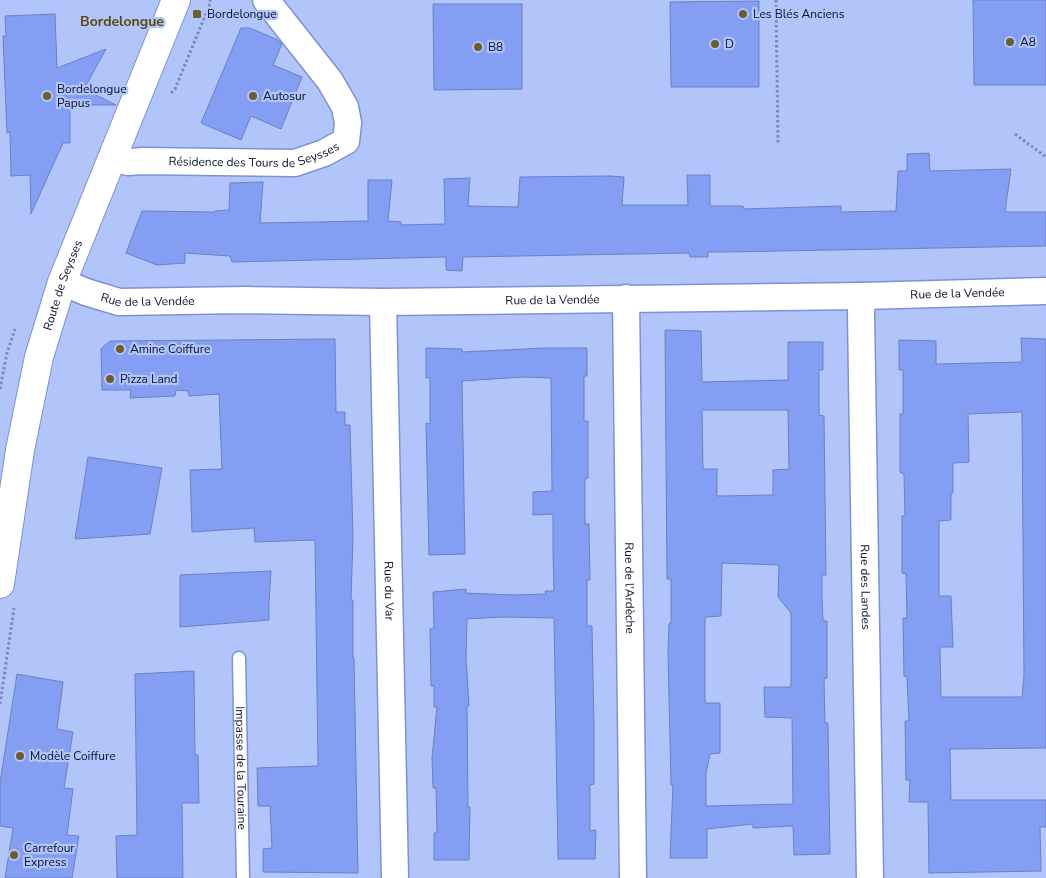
<svg xmlns="http://www.w3.org/2000/svg" width="1046" height="878" font-family="'Nunito Sans',sans-serif">
<rect width="100%" height="100%" fill="#b1c5fb"/>
<path fill="#839ef3" stroke="#6b81c0" fill-rule="evenodd" d="M973,0H1046V85H974Z
M759,1V87H671L670,2Z
M433,4H522V89L434,90Z
M55,14L57,68L106,49L84,89L116,105H70V143H63L31,214L30,175L11,176L10,132L7,133L3,36H6L5,16Z
M241,28H250L278,40L282,44L273,65L302,77L281,129L251,116L241,140L201,123Z
M929,153L930,171L1011,169L1005,212H1046V246L726,252H708V257H690L689,253L463,257L462,271L446,270V257L232,262L230,256L185,253V263L157,265L126,253L142,211L215,212V211L229,210L230,183L263,182L260,223L368,221V180H392L388,221L401,222V225L445,224L444,179L470,178L468,206L518,207L520,177L610,176L624,177L622,205H688L687,175H710V206H743L744,209L841,206V212L896,211L898,171H907V154Z
M665,330L701,331L702,382L788,380V342H823V370H819V415L824,416L826,575H822V598L823,621H827V678L824,679L825,723H828L830,854L794,855L793,826L753,828V824L707,829V858H670L673,785H671L668,652L669,624L671,623V579H667ZM702,410H788L789,469L773,470V495L717,496V469H703ZM722,563L779,565L778,597L791,613V687H764L765,717L792,718L793,804L706,806V773L710,754L720,753V703H705V617L721,616Z
M1021,338L1046,339V748L950,749L951,800H1046V827H1040L1041,871L929,873L928,802H909L910,780H906L905,721H909L907,677L904,676L903,618H907L906,574L902,573V516H905L904,474L900,472V414H903V370H899V340L936,341V364L1022,362ZM1022,412L1024,676L1022,697H941L940,647H953L951,596H939V521L951,520V493H953V463L969,462L968,414Z
M335,339L336,412H345V425H350L353,537L351,600H353V658H354L358,873L263,872V849L272,848L270,806H258L257,768L318,766L315,540L255,542L254,528L192,532L190,470L222,469L219,394L189,396L188,391L176,390L175,396L130,398L131,390H102L101,349L110,341Z
M426,348L462,349V352L545,348H587V376H584V421H588V478L585,479V524H589L590,580H587V626H592L594,726V784L590,785V831L596,830L595,859H558L554,618L502,617L467,619L466,656L469,706H467L468,807H470L469,860H434V833H437L436,788H433L432,758L437,707H434V686H431L430,629L434,628L433,592L466,589V593L513,595L546,594L545,591H554L553,553V514L533,515V492L552,491L551,378L524,377L462,381L465,554L429,555L426,423L430,424V378H426Z
M88,457L162,468L150,534L75,539Z
M271,571L269,603V620L180,627V575Z
M194,671L195,755H198L199,803H182L183,878H117L116,836L137,835L135,674Z
M17,674L63,682L57,729L73,732L64,788L73,789L67,835L79,836L72,878H5L13,828L0,826V783Z"/>
<g fill="none" stroke-linecap="round" stroke-linejoin="round">
<defs>
<g id="lane">
<path id="s1" d="M239,658L243,878"/>
</g>
<g id="street">
<path id="s2" d="M112,157L128,162L143,161L295,163L324,153L346,141L348,123L345,107L330,81L266,0"/>
<path id="s3" d="M62,282L86,292L119,302L244,300L383,302L862,296L1046,291"/>
<path id="s4" d="M862,296L861,313L870,878"/>
<path id="s5" d="M626,298L633,878"/>
<path id="s6" d="M383,302L395,878"/>
</g>
<g id="secondary">
<path id="s7" d="M0,584L20,450L39,357L62,282L176,0"/>
</g>
</defs>
<use href="#lane" stroke="#7c92d2" stroke-width="15"/>
<use href="#street" stroke="#7c92d2" stroke-width="29"/>
<use href="#secondary" stroke="#7c92d2" stroke-width="30"/>
<path stroke="#7a89b5" stroke-width="3" stroke-dasharray="2.5 2.5" stroke-linecap="butt" d="M776,0L778,143
M171,93L175,89L210,4V0
M1015,134L1046,157
M0,389L7,353L15,329
M0,704L14,608"/>
<use href="#lane" stroke="#fff" stroke-width="12"/>
<use href="#street" stroke="#fff" stroke-width="26"/>
<use href="#secondary" stroke="#fff" stroke-width="28"/>
</g>
<g fill="#6e5c2a" stroke="#b1c5fb" stroke-width="2">
<rect x="192" y="9" width="10" height="10" rx="2.5"/>
<circle cx="743" cy="14" r="5"/>
<circle cx="1010" cy="42" r="5"/>
<circle cx="715" cy="44" r="5"/>
<circle cx="478" cy="47" r="5"/>
<circle cx="47" cy="96" r="5"/>
<circle cx="253" cy="96" r="5"/>
<circle cx="120" cy="349" r="5"/>
<circle cx="110" cy="379" r="5"/>
<circle cx="20" cy="756" r="5"/>
<circle cx="14" cy="855" r="5"/>
</g>
<g text-anchor="middle" stroke-width="4.5" stroke-linejoin="round" paint-order="stroke">
<g font-size="12" fill="#0b112a" stroke="#b1c5fb" text-anchor="start">
<text x="207" y="18">Bordelongue</text>
<text x="753" y="18">Les Blés Anciens</text>
<text x="1020" y="46">A8</text>
<text x="725" y="48">D</text>
<text x="488" y="51">B8</text>
<text x="57" y="93">Bordelongue<tspan x="57" dy="14">Papus</tspan></text>
<text x="263" y="100">Autosur</text>
<text x="130" y="353">Amine Coiffure</text>
<text x="120" y="383">Pizza Land</text>
<text x="30" y="760">Modèle Coiffure</text>
<text x="24" y="852">Carrefour<tspan x="24" dy="14">Express</tspan></text>
</g>
<g font-size="12" fill="#0b112a" stroke="#b1c5fb">
<text dy="4" stroke="none"><textPath href="#s2" startOffset="144">Résidence des Tours de Seysses</textPath></text>
<text dy="4" stroke="none"><textPath href="#s7" startOffset="306">Route de Seysses</textPath></text>
<text dy="4" stroke="none"><textPath href="#s3" startOffset="899">Rue de la Vendée</textPath></text>
<text dy="4" stroke="none"><textPath href="#s3" startOffset="89">Rue de la Vendée</textPath></text>
<text dy="4" stroke="none"><textPath href="#s3" startOffset="494">Rue de la Vendée</textPath></text>
<text dy="4" stroke="none"><textPath href="#s4" startOffset="291">Rue des Landes</textPath></text>
<text dy="4" stroke="none"><textPath href="#s5" startOffset="290">Rue de l'Ardèche</textPath></text>
<text dy="4" stroke="none"><textPath href="#s6" startOffset="289">Rue du Var</textPath></text>
<text dy="4" stroke="none"><textPath href="#s1" startOffset="110">Impasse de la Touraine</textPath></text>
</g>
<g font-size="14" font-weight="bold" fill="#5d4909" stroke="#b1c5fb">
<text x="122" y="26">Bordelongue</text>
</g>
</g>
</svg>
